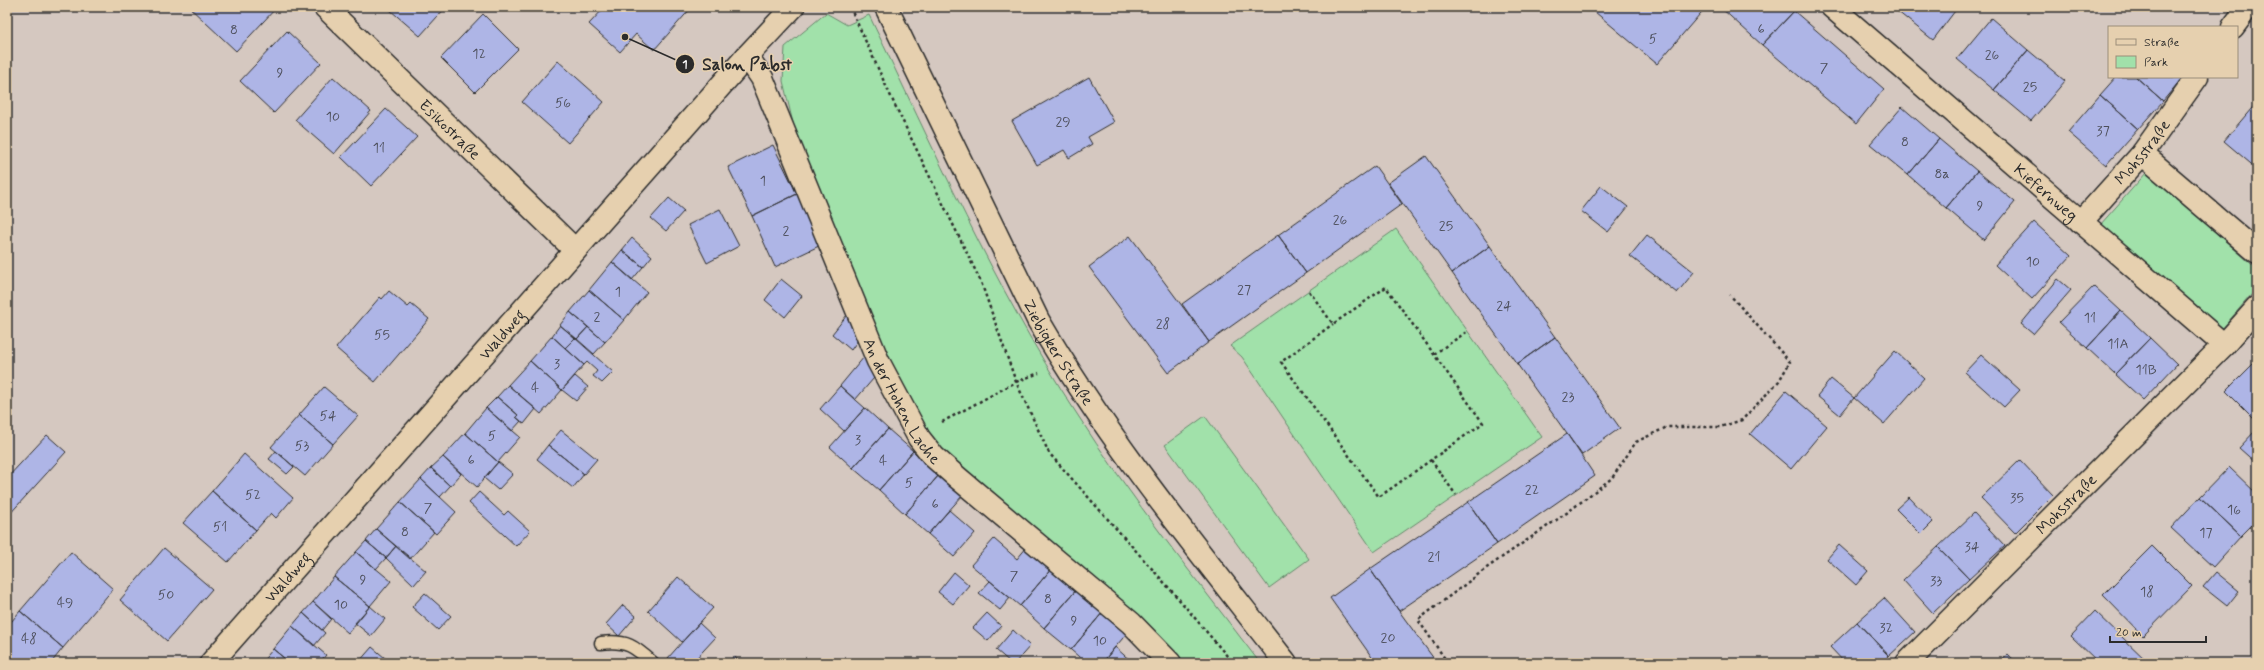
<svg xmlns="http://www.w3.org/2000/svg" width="2264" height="670" font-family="Mynerve,sans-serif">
<rect width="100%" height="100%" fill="#d5c8c0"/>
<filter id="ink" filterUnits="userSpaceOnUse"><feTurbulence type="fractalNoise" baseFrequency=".025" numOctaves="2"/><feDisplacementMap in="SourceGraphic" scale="8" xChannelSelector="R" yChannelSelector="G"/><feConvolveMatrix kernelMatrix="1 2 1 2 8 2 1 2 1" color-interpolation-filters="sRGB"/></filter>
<g filter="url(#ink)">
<path fill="#a1e1aa" stroke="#66866a" d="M826,13L847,25L869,15C934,149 994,286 1075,411C1131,499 1197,580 1260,663H1183L1153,633L933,444L886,364L825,216L793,123L783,81L785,47Z
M2147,172L2257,269V288L2221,330L2100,225Z
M1396,229L1542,437L1374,552L1242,357L1230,346Z
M1205,416L1309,559L1269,588L1165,445Z"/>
<path fill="#aeb5e6" stroke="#2b2b2b" d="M189,7H277L236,51Z
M392,7H446L420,36L390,10Z
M605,7H692L654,50L636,34L620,52L589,24Z
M1599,7H1706L1657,64L1595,12Z
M1720,7H1789L1794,11L1762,45Z
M1892,7H1958L1933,40Z
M1794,11L1884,89L1856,124L1762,45Z
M483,14L518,49L475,92L441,58Z
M1991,18L2028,50L1994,90L1957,59Z
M287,31L321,63L274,113L240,81Z
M2028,50L2065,81L2031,121L1994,90Z
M558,61L604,102L568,143L522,102Z
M333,77L371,111L334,154L295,120Z
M1089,77L1114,122L1088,137L1092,144L1069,158L1064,150L1037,165L1012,121Z
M2116,77H2136L2163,101L2138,129L2100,95Z
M2136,77H2183L2163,101Z
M2100,95L2138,129L2106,165L2068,132Z
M2257,102V169L2224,141Z
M1902,107L1939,139L1908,175L1870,144Z
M386,109L417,137L371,186L341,157Z
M1939,139L1977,171L1946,208L1908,175Z
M773,145L797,194L752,216L728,167Z
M1426,156L1490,246L1452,273L1388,183Z
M1375,166L1402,204L1306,273L1278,235Z
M1977,171L2015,202L1984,240L1946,208Z
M1601,186L1628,207L1608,232L1581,211Z
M797,194L821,245L775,267L752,216Z
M669,198L684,211L666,231L651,218Z
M720,209L739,246L707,263L688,225Z
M2034,222L2071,256L2032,299L1995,265Z
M1278,235L1306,273L1209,342L1182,304Z
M1647,235L1694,272L1677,293L1630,256Z
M1130,236L1209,342L1168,373L1089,267Z
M632,238L652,256L643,267L622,250Z
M1490,246L1555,337L1517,364L1452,273Z
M622,250L643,267L632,280L612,262Z
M612,262L647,292L624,320L589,290Z
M781,279L802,296L785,317L765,300Z
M2058,279L2071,290L2033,334L2021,324Z
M2094,286L2121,311L2087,348L2059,322Z
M589,290L624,320L605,342L570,312Z
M389,291L408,307L411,304L429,319L375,382L336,348L380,297L382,299Z
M2121,311L2150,338L2115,374L2087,348Z
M570,312L588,327L577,339L560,325Z
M847,315L860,337L851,350L832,334Z
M560,325L575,338L565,348L552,336Z
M588,327L605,342L594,354L577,339Z
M552,336L584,365L562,390L530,361Z
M1555,337L1620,428L1582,455L1517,364Z
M575,338L613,372L602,383L593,376L597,371L587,362L584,365L565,348Z
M2150,338L2177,364L2143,400L2115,374Z
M1895,351L1924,378L1884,424L1854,398Z
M1981,355L2020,390L2004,407L1965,372Z
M864,357L880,371L855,400L840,386Z
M2257,360V422L2226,391Z
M530,361L562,390L541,414L508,385Z
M575,376L588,387L576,401L562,390Z
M1831,379L1854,398L1840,415L1817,396Z
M508,385L536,409L524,424L516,417L518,415L497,397Z
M840,386L865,408L844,431L820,409Z
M324,387L358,416L333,444L299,415Z
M1786,391L1827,426L1791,469L1750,434Z
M497,397L518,415L516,417L521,421L512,431L486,408Z
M486,408L520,437L498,462L465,433Z
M865,408L888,429L853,468L830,447Z
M299,415L333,444L305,476L271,447Z
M888,429L913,451L879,490L853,468Z
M2257,429V464L2239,448Z
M561,430L597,459L584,474L548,445Z
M465,433L498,462L477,487L443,457Z
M1567,434L1595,476L1497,544L1468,502Z
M47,435L66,452L7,517V478Z
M548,445L584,474L573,488L537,459Z
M276,451L294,467L287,474L269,459Z
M913,451L939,475L905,514L879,490Z
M244,454L293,498L276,518L271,513L256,530L212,491Z
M443,457L461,474L450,486L431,468Z
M2020,460L2053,495L2015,533L1981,498Z
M498,462L513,474L498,490L484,478Z
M2229,467L2257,494V520L2241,536L2200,497Z
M431,468L450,486L440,497L421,479Z
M939,475L963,495L928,534L905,514Z
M421,479L456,512L436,534L400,502Z
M212,491L256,530L228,562L183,523Z
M479,492L504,515L508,511L530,531L516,546L469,503Z
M1909,497L1933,522L1921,534L1896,509Z
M2200,497L2241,536L2213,567L2171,528Z
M400,502L434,532L410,559L376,529Z
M1468,502L1497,544L1399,611L1370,569Z
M949,510L975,533L954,557L928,534Z
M1974,513L2005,546L1969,579L1938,547Z
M376,529L396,546L386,558L366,541Z
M994,539L1017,559L1027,547L1052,568L1020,606L971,565Z
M366,541L386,558L376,569L356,552Z
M1839,545L1868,571L1856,585L1827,559Z
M396,546L426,571L414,585L386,558Z
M2152,546L2192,586L2143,636L2103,595Z
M1938,547L1969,579L1933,613L1903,580Z
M164,548L212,589L167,641L120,600Z
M71,552L113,589L63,648L20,611Z
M356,552L391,581L370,606L334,577Z
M1052,568L1077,589L1044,628L1020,606Z
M1370,569L1399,611L1437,663H1376L1330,598Z
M954,572L969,585L953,604L938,592Z
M2216,572L2239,591L2227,606L2203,587Z
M334,577L370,606L348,633L313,602Z
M678,577L713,608L682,642L648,611Z
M990,581L1010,598L1000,610L979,593Z
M1077,589L1103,612L1071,650L1044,628Z
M425,593L451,616L438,630L412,607Z
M1884,598L1915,632L1889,656L1857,622Z
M313,602L331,619L322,630L303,613Z
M623,605L636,616L619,636L606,624Z
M370,606L385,619L371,636L355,623Z
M20,611L63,648L51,663H7V627Z
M2095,611L2149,663H2099L2071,636Z
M1103,612L1128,632L1102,663H1086L1071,650Z
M303,613L325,633L314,646L292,626Z
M987,613L1001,626L988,641L973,628Z
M1857,622L1889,656L1881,663H1845L1830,647Z
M699,623L715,638L692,663L686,659L683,663H673L668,658Z
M292,626L326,655L319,663H290L273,649Z
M1013,630L1030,646L1015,663H1011L996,650Z
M372,647L391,663H358Z
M1115,647L1133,663H1102Z
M273,649L290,663H261Z
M2008,654L2017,663H1998Z
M734,656L741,663H728Z
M323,658L329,663H319Z"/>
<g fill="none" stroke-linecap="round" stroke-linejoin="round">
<defs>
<path id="lane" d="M601,643C627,640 634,646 653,663"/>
<g id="street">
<path id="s1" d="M325,7L575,250"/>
<path id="s2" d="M1832,7L2224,345L2257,308"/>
<path d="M2233,27L2248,7"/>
<path id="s3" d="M747,56L762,78L878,361L919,438L934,457L958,478L1131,623L1170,663"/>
<path d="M2142,154L2257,252"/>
<path id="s4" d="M2081,222L2142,154L2197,77"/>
<path id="s5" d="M211,663L747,56L793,7"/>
<path id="s6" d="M1907,663L2224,345"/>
</g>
<g id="secondary">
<path id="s7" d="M886,7L1038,320C1109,442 1199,551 1286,663"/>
</g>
</defs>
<use href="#lane" stroke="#2b2b2b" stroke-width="15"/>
<use href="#street" stroke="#2b2b2b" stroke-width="25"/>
<use href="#secondary" stroke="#2b2b2b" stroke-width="25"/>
<path stroke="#2b2b2b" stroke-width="2.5" stroke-dasharray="3 3" stroke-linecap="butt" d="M850,7L892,99L981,282L1016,382L1049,453L1177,597L1233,663
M1309,291L1333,324L1386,287L1483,423L1379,497L1281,362L1333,324
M1434,354L1468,331
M942,422L1016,382L1039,373
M1431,460L1456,495
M1448,663L1418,620L1488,567L1568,512L1612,478L1636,442L1667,427H1720L1742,420L1779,381L1790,362L1730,295"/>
<use href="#lane" stroke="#e6d0af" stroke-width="12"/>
<use href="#street" stroke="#e6d0af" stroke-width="22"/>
<use href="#secondary" stroke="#e6d0af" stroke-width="22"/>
</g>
</g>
<g text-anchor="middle" stroke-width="3" stroke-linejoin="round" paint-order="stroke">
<g font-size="14" fill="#4c4e5a">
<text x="1761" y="33">6</text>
<text x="234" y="34">8</text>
<text x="1653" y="43">5</text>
<text x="479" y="58">12</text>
<text x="1992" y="59">26</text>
<text x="1824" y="72">7</text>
<text x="280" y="77">9</text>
<text x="2030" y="91">25</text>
<text x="563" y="107">56</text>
<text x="333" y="121">10</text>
<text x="1063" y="126">29</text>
<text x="2103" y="135">37</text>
<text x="1905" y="146">8</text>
<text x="379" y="152">11</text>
<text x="1942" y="178">8a</text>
<text x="763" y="185">1</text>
<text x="1980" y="210">9</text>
<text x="1340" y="224">26</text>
<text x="1446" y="230">25</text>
<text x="786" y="235">2</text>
<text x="2033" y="266">10</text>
<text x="1244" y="294">27</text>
<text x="618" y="296">1</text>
<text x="1504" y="310">24</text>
<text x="597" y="321">2</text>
<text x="2090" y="322">11</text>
<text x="1163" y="328">28</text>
<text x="382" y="339">55</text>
<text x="2118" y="348">11A</text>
<text x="557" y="368">3</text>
<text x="2146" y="374">11B</text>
<text x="535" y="392">4</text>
<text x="1568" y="401">23</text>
<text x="328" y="420">54</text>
<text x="492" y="440">5</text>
<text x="858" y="444">3</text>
<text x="302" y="450">53</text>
<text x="471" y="464">6</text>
<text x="883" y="465">4</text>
<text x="909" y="487">5</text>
<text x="1532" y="494">22</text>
<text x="253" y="499">52</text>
<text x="2017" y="502">35</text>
<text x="935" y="508">6</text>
<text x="428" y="512">7</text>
<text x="2234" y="514">16</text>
<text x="220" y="531">51</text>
<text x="405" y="536">8</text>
<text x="2206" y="537">17</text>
<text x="1972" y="551">34</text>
<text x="1434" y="561">21</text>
<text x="1014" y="580">7</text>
<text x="363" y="584">9</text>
<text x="1936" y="585">33</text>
<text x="2147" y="596">18</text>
<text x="166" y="599">50</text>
<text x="1048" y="603">8</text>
<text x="65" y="607">49</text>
<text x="341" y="609">10</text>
<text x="1074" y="625">9</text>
<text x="1886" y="632">32</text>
<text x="1388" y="642">20</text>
<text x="29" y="643">48</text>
<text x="1100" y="645">10</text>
</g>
<g font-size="16" fill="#2b2b2b" stroke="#e6d0af">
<text dy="6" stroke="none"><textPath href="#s1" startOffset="175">Esikostraße</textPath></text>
<text dy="6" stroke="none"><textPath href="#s4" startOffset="93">Mohsstraße</textPath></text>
<text dy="6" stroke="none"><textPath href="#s2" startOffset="283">Kiefernweg</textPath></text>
<text dy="6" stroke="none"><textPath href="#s5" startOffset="439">Waldweg</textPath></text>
<text dy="6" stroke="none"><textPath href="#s7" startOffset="386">Ziebigker Straße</textPath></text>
<text dy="6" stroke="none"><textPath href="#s3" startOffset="379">An der Hohen Lache</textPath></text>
<text dy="6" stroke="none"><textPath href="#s6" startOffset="225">Mohsstraße</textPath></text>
<text dy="6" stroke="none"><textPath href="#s5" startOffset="115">Waldweg</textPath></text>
</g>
</g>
<path fill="none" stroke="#2b2b2b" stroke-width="1.5" d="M625 37L685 64"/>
<g fill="#2b2b2b" stroke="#e6d0af" stroke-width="1.5">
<circle cx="625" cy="37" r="4"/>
<circle cx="685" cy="64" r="10"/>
</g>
<g font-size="12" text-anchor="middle" font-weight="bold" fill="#fff">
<text x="685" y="68">1</text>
</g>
<g font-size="17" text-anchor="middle" font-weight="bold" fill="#2b2b2b" stroke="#e6d0af" stroke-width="3" stroke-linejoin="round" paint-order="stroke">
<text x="747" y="70">Salon Pabst</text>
</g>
<rect width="2264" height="670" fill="none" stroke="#e6d0af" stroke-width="24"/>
<rect x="12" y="12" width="2240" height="646" fill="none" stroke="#2b2b2b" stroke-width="1.5" filter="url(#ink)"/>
<rect x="2108" y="26" width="130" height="52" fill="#e6d0af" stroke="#9b8e7a"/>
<rect x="2116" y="39" width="20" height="6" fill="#e6d0af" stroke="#9b8e7a"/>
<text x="2144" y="46" font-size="12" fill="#2b2b2b">Straße</text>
<rect x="2116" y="56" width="20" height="12" fill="#a1e1aa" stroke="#9b8e7a"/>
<text x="2144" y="66" font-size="12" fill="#2b2b2b">Park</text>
<path d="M2110 636v6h96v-6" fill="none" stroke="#2b2b2b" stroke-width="2"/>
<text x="2116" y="636" font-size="12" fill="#2b2b2b" stroke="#e6d0af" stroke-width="3" paint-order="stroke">20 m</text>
</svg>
